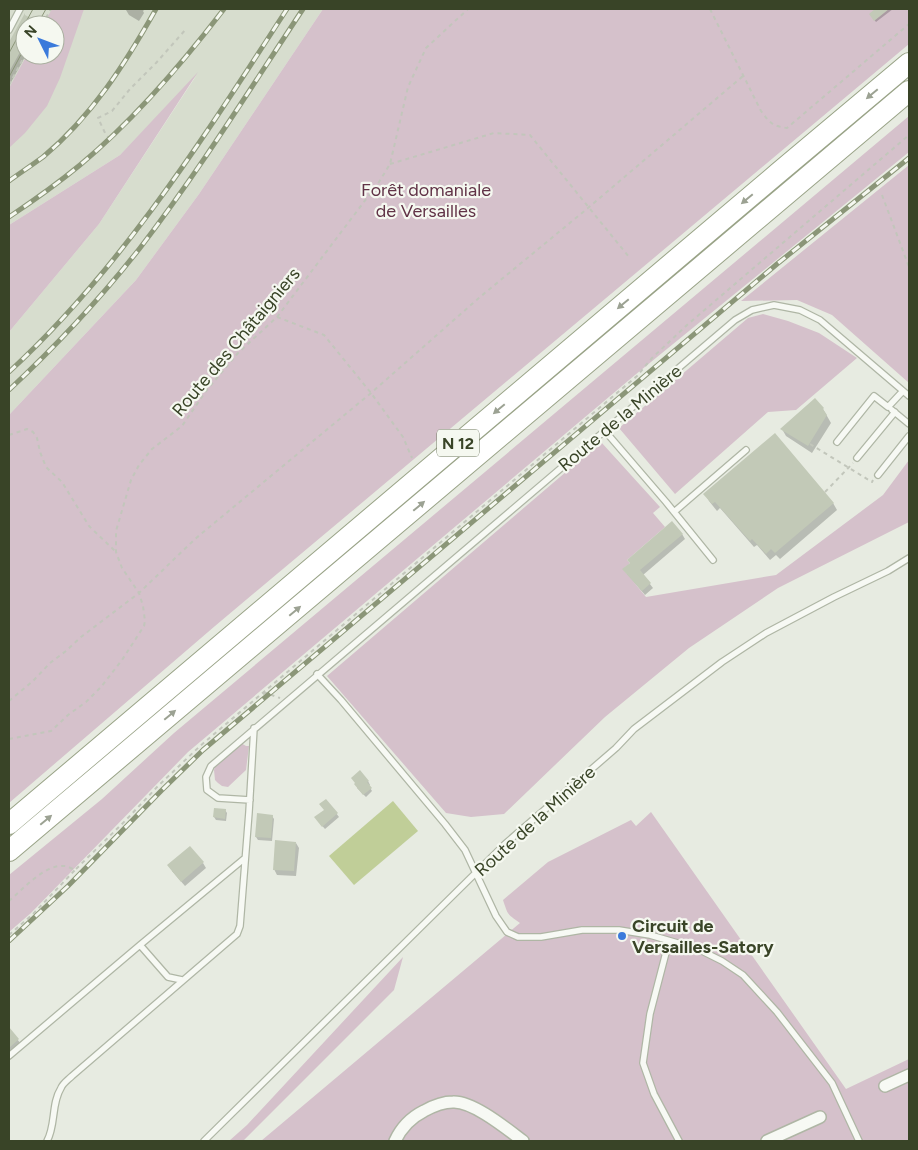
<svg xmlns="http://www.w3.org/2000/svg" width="918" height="1150" font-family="Figtree,sans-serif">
<rect width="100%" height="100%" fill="#e7ebe1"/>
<path fill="#d7ddce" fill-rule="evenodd" d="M9,9H323L199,194L136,280L9,415V332L99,224L196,76L120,155L9,225ZM25,25H55V55H25Z"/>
<path fill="#d5c1cb" d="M52,9H84L60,78L47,106L25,133L9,148V88L27,55H55V25H43Z
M323,9H909V44L215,626L9,803V415L136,280L199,194Z
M198,72L99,224L9,332V225L120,155Z
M909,116V152L635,375L188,752L31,913L9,932V875L102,799L174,733Z
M909,165V383L832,315L797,300L741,301Z
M763,314L788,321L819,333L857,358L796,410L768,412L675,494L619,428L748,318Z
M601,442L660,507L653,513L665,527L627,560L630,563L623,569L646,597L776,575L883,495L909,460V522L778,588L689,648L605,717L504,814L471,817L446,813L327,676Z
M241,743L246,746H249L246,770L228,787L222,786L218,783L215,780L214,770L215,766Z
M651,812L846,1089L909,1059V1141H261L520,923C507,914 508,915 503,900L548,862L631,820L636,826Z
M403,957L394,990L243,1141H229L247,1125Z"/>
<path fill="#c0ce98" d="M393,801L418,831L354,885L329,856Z"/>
<path fill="#0003" d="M127,9H145L143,11L144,13L139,21L129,15L126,10Z
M877,9H893L876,22L870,14Z
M25,16L38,25H25V55H26L9,86V45Z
M823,409L831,423L812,453L786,436L782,429Z
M705,494L833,503L837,510L780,559L776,555L770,560L757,545L754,547L720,508L717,511L709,501Z
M682,534L685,539L643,575L653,588L645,595L627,574Z
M360,772L368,781L370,785L369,786L372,791L366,797L357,788Z
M326,800L339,817L325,829L318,821L325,811Z
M215,809L225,810L227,813L226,821L216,820L214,817Z
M272,816L274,819L272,841L258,840L256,837Z
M296,843L299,848L296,876L277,875L274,869Z
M203,863L206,868L185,886L172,871Z
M9,1029L21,1044L9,1055Z"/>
<path fill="#c2c9b7" d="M875,9H889L874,21L869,14Z
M25,13V15L43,25H25V43L9,72V42Z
M815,398L824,408L823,409L827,415L808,446L780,429Z
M775,433L834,503L775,553L771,549L766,554L752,539L750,541L715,502L712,504L703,494Z
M672,521L683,534L640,570L651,583L642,591L622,569L630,563L627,560Z
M360,770L369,781L367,782L372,788L363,795L354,784L355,783L351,778Z
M326,799L338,813L322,827L314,817L324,810L319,804Z
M214,808L226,809L225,819L213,817Z
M257,813L273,815L271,838L255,837Z
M275,840L296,842L294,871L273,870Z
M190,846L204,862L181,882L167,865Z
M9,1027L19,1039L9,1048Z"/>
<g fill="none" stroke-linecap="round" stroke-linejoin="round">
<defs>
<path id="lane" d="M9,30L20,9
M892,410L909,424
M605,431L666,502L713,560
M837,442L874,396L888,407L903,391
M857,458L895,412
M878,475L909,436
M674,512L746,450
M317,674L341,700L445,824L465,850L496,916L507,932L518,937H541L582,930H619L650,935L698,949L722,961L743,975L777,1012L832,1083L859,1141
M250,800L218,798L207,790L206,777L211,766L735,320L752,310L774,305L800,310L820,320L909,396
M669,941L650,1014L643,1063L654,1094L679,1141
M140,945L168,977L182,980
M9,1056L140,945L245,858
M47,1141C56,1125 51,1104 61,1088C63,1083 68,1080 72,1076L237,934L240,926L249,812L254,728
M204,1141L505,844L616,748L634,729L722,662L766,633L834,597L888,571L909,558"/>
<path id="street" d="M885,1086L909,1075
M395,1141C401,1128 410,1118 424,1111C433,1106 443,1102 453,1102C473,1101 507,1129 523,1141
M767,1141L820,1117"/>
<path id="highway" d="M9,824L778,173L909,63
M9,851L909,91"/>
</defs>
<use href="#lane" stroke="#afb6a5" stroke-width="8"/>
<use href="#street" stroke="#afb6a5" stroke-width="14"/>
<use href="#highway" stroke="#99a387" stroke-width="22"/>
<path stroke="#c2c6bb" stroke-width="2" stroke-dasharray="4 4" stroke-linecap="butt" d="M710,9L761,111C770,123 772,126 787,128L909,24
M42,25L51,9
M9,85L25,55
M110,139L106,135L98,118L112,111L130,89L156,63L186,29
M390,164L494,133L530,135L629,257
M882,195L909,267
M277,317L324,335L371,393L403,437L412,458
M9,435L27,429L33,432L37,438L40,452L46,467L62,482L89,526L116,552
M810,444L872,482L873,480
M825,492L853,463
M263,694L266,693L280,698
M9,701L33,681L50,663L66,651L81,637L139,593L195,539L371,393L480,297L588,208L743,76
M9,739L51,731L68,715L86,702L101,687L122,660L144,626L145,621L143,606L139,593L122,568L116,552V531L131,480L139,465L152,449L182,426L206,391L238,353L277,317L379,182L390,164L408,87L426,48L468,9
M9,901C23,889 45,864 64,866C68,866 72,869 75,870L126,820L158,786L200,746L637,376L652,358L687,325L909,135
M9,935L33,914L75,870"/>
<use href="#lane" stroke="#f7f9f4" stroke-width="5.5"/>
<use href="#street" stroke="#f7f9f4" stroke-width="11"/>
<use href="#highway" stroke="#fff" stroke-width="20"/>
<path stroke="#8b9678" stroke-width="1" d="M37,25L46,9
M9,53L33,9
M9,77L25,47"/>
<defs>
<path id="rail" d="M9,181C20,173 32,165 43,157C92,116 125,64 156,9
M9,217C33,201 57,184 80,165C134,120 181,65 224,9
M9,372C122,268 204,137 287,9
M9,390C56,346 100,299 140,248C199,171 250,89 303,9
M9,941L68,886L161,791L203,750L777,264L909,158"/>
</defs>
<use href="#rail" stroke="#8b9678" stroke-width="5"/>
<use href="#rail" stroke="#f5f8f0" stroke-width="3" stroke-dasharray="9" stroke-linecap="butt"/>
</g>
<defs><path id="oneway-solid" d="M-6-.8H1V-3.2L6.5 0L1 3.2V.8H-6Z" transform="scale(1.25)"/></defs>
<g fill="#9ca293">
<use href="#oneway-solid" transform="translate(872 94) rotate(140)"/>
<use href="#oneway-solid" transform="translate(747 199) rotate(140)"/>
<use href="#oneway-solid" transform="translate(623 304) rotate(140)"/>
<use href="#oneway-solid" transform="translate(499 409) rotate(140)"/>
<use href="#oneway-solid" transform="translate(419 506) rotate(-40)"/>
<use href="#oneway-solid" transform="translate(295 611) rotate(-40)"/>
<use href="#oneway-solid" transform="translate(170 715) rotate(-40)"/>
<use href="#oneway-solid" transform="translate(46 820) rotate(-40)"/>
</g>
<circle fill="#3b7adb" stroke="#f5f8f0" stroke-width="2" cx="622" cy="936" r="5"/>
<g text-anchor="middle" stroke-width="4.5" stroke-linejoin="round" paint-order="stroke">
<rect fill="#f5f8f0" stroke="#717a63" stroke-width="1" x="437" y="429.5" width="42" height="27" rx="4"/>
<g font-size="16" font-weight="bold" fill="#394427">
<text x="458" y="449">N 12</text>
</g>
<g font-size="18" fill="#613347" stroke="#f5f8f0">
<text x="426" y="196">Forêt domaniale<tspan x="426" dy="21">de Versailles</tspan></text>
</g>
<g font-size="18" fill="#394427" stroke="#f5f8f0">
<text transform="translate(236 342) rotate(-50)" y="6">Route des Châtaigniers</text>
<text transform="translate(620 418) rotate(-40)" y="6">Route de la Minière</text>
<text transform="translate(535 821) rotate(-42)" y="6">Route de la Minière</text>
</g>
<g font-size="18" font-weight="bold" fill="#394427" stroke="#f5f8f0" text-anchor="start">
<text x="632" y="932">Circuit de<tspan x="632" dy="21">Versailles-Satory</tspan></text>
</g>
</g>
<rect width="918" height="1150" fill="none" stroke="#394427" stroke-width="20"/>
<g transform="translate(40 40) rotate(312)"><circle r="24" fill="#f5f8f0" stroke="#aab0a0"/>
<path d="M0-4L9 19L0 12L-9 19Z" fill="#3b7adb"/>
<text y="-8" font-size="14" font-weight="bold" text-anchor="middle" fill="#394427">N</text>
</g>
</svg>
